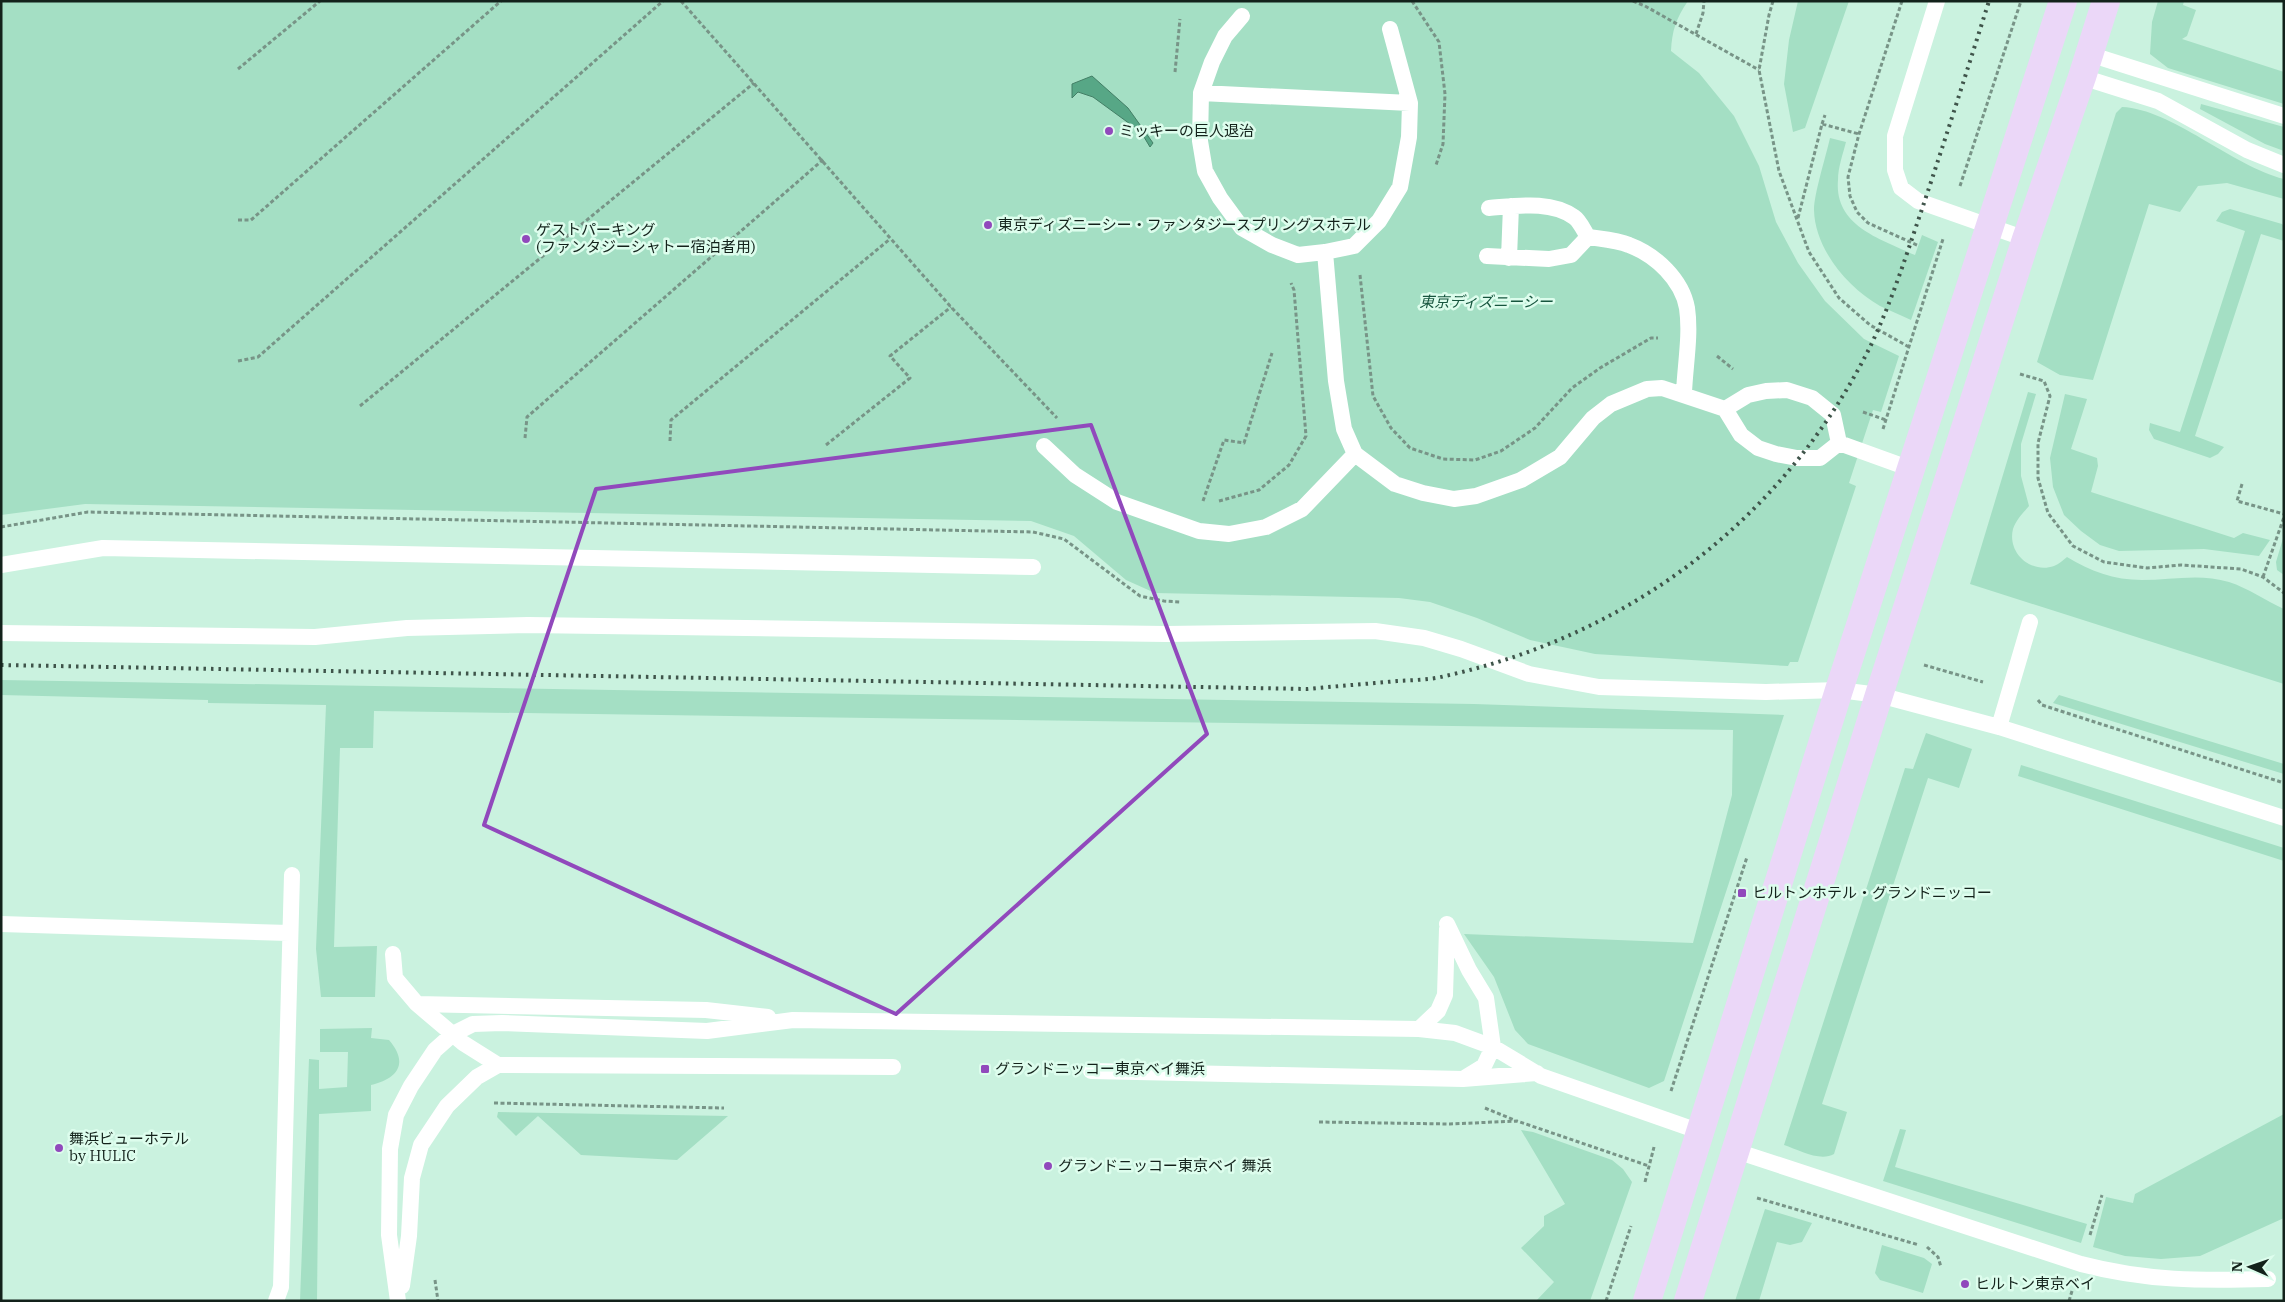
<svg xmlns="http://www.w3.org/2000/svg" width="2285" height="1302" font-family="'IBM Plex Serif','Noto Sans JP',serif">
<rect width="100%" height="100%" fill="#caf2df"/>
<path fill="#a4dfc4" d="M1,1H1688C1676,18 1672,31 1671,51L1699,73L1734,116L1759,166L1776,222L1798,263L1825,301L1864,339L1899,356L1881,412L1873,410L1849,483L1856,486L1798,662H1790L1788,666L1595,654L1530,640L1477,618L1430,602L1399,598L1155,593L1126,580L1074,536L1031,521L85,504L1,515Z
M1798,1H1849L1805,128L1793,132L1784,84L1789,40Z
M2158,1H2184L2183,5L2196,10L2187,36L2182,39L2284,72V104L2168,68L2150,54L2152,22Z
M2201,104L2284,127V151L2265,144L2200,109Z
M2122,107C2172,109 2232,166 2284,179V199L2227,183L2198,186L2180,212L2149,204L2093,380L2060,375L2037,362L2116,113Z
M1830,138L1846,142C1843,154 1838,167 1838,180C1834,226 1881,239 1915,255L1922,235L1938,242L1911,320C1901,315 1890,311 1880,306C1847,287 1815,249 1814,210C1814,194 1826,156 1830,138Z
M2230,209L2282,224L2284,226V241L2261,234L2195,436L2224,447L2218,454L2210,458L2154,439L2149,430L2150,423L2180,432L2245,231L2216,221L2222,212Z
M2028,392L2036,394L2021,444V476L2029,506C2023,513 2016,520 2013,529C2007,553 2031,574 2054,566C2059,564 2063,560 2067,557C2090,571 2114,580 2142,580C2171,580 2200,573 2229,582C2248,588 2266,601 2284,609V684L1970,584Z
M2065,394L2087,399L2071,449L2097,458L2098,466L2091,492L2234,538L2243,533L2270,540L2259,556L2204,549L2119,551L2100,545L2081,531L2064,515L2053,487L2050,458Z
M2284,535V575L2277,570L2276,562Z
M1,680L1474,704L1784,715L1664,1081L1649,1088L1528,1044L1515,1030L1494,977L1464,934L1693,943L1732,795L1733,730L374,711L373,748H340L334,947L377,946L375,997H321L316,949L326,705L208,703V700L1,695Z
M2059,695L2284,764V774L2053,703Z
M1926,733L1972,749L1959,788L1928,778L1822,1104L1847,1112L1834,1154C1820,1162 1799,1150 1784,1145L1905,768L1913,769Z
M2021,765L2284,848V861L2018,776Z
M372,1028L371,1038L389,1040C409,1063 398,1079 371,1085V1111L319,1114L317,1301H300L309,1059L319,1060V1089L347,1087L348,1052H320V1029Z
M498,1112L728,1116L677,1160L581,1155L538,1116L516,1136L497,1117Z
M2284,1114V1218L2200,1256L2161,1259L2125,1256L2093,1247L2106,1197L2133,1203L2135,1194Z
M1900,1129L1906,1130L1895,1167L2087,1224L2081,1243L1883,1181Z
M1521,1130L1533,1132L1612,1160L1623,1169L1632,1182L1590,1301H1536L1554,1282L1521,1248L1544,1226V1216L1565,1204Z
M1765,1209L1812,1223L1802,1242L1790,1245L1777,1242L1759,1301H1735Z
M1882,1245L1924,1258L1932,1264L1923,1293L1880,1280L1875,1273Z"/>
<path fill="#57a786" stroke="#437f66" d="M1092,76L1128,108L1153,143L1150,147L1141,132L1093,97L1078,92L1072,98V84Z"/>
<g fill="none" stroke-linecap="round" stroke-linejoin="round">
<path stroke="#789487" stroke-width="3" stroke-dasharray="4 2.5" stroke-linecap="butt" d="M681,1L951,307L1057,418
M1412,1L1439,42L1445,94L1443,144L1436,165
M1633,1L1645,6L1759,70
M1773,1L1769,15L1759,70L1779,171L1809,252L1839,298L1870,325L1909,347
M1902,1L1859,134L1848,177L1850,196L1857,212L1868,223L1919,246
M1696,34L1703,13L1704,1
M238,69L320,1
M1175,72L1180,19
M1822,124L1825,115
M1960,186L2021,1
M1798,218L1822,124L1859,134
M238,220H251L501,1
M1360,275L1373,396L1391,428L1410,448L1443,459L1475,460L1501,451L1535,428L1572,388L1600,368L1651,338H1658
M1717,356L1733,369
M238,361L258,357L663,1
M2020,374L2044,381L2050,396L2038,443V478L2048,513L2073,546L2104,562L2147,568L2181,565L2241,569L2263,577L2284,593
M360,406L754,83
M1863,412L1886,420
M1883,429L1943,239
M525,438L527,417L825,158
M670,441L671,420L890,239
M826,445L910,378L890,356L951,307
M2242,484L2237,501L2284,514
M1203,501L1224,440L1244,443L1272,353
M1219,501L1259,490L1289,465L1306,436L1294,290L1291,283
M1,527L88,512L1033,532L1064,539L1140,596L1164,601L1181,602
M2263,577L2284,517
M1924,665L1983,682
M2038,700L2042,705L2284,783
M1671,1091L1747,857
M494,1103L724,1108
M1485,1108L1514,1120
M1319,1122L1450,1124L1517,1121L1649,1166
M1645,1182L1654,1147
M1757,1198L1919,1245
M2090,1235L2102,1195
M1927,1247L1938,1257L1941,1267
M435,1280L438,1301
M1606,1301L1631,1226
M2069,1301L2072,1291"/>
<path stroke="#fff" stroke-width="16" d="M1937,1L1895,136V170L1901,188L1918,201L2026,239
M1242,16L1225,36L1212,62L1201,93L1200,141L1205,171L1220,198L1242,228L1272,245L1298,255L1325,252L1354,246L1379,221L1400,187L1409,137L1410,103L1390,29
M2089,54L2284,116
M2082,77L2158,101L2247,150L2284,165
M1201,93L1410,103
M1489,208C1516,206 1551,200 1574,217C1580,221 1584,231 1588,237C1601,239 1617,240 1629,245C1656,255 1682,280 1687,308C1691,335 1685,366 1684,393
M1487,256L1549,259L1571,255L1588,237
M1509,258L1511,206
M1725,409L1748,395L1766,391L1787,390L1812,398L1833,415L1839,443
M1839,443L1911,469
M1044,446L1075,475L1117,502L1199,531L1229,534L1266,527L1302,509L1355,454L1344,429L1336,381L1325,252
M1355,454L1395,484L1423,493L1454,499L1476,496L1521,480L1560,457L1593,418L1611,404L1647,389L1662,388L1725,409L1741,435L1758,448L1776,454L1797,458H1820L1839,443
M1,565L103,548L1033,567
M1,633L315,637L407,628L528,625L1166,634L1375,631L1424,638L1461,649L1529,674L1599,687L1766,692L1839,690L1879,695L1999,727L2284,818
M1999,727L2030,622
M1,924L289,933
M1447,924L1469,970L1486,998L1493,1047L1484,1066L1466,1077
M393,954L395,978L417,1004L706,1010L768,1017
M417,1004L463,1043L498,1065
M1419,1029L1438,1011L1445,995L1447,929
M1091,1071L1463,1079L1537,1073
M1736,1151L2081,1264C2146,1281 2201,1281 2268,1279
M402,1286L409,1236L412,1178L421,1145L447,1106L477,1077L498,1065L893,1067
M276,1301L281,1287L292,875
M398,1301L389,1235L390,1149L396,1115L411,1086L435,1050L453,1034L473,1024L502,1023L707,1031L793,1020L1419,1029L1455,1033L1493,1047L1541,1076L1701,1132"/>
<path stroke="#ebd7f8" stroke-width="28" d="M1647,1301L1839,690L2063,1
M1688,1301L1879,695L2026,239L2082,77L2106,1"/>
<path stroke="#3f544a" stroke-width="4" stroke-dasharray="2.5 5" stroke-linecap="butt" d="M1,665L1307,689C1337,686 1367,684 1397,681C1413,680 1430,680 1445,676C1631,635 1783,519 1869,349C1891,304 1906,256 1922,209C1945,140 1967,71 1989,1"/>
</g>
<path fill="none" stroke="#9149bc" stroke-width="4" stroke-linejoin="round" d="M1091,425L1207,734L896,1014L484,825L596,489Z"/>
<g fill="#9149bc" stroke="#ddfded" stroke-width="2">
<circle cx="1109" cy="131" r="5"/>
<circle cx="988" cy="225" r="5"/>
<circle cx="526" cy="239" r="5"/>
<rect x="1737" y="888" width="10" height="10" rx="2.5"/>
<rect x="980" y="1064" width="10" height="10" rx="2.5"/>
<circle cx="59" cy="1148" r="5"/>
<circle cx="1048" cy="1166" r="5"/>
<circle cx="1965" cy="1284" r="5"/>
</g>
<g text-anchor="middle" stroke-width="5" stroke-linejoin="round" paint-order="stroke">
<g font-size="15" fill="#13221b" stroke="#ddfded" text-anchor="start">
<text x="1119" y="136">ミッキーの巨人退治</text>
<text x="998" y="230">東京ディズニーシー・ファンタジースプリングスホテル</text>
<text x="536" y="235">ゲストパーキング<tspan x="536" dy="17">(ファンタジーシャトー宿泊者用)</tspan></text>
<text x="1752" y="898">ヒルトンホテル・グランドニッコー</text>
<text x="995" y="1074">グランドニッコー東京ベイ舞浜</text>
<text x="69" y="1144">舞浜ビューホテル<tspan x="69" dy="17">by HULIC</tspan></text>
<text x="1058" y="1171">グランドニッコー東京ベイ 舞浜</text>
<text x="1975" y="1289">ヒルトン東京ベイ</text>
</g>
<g font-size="15" font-style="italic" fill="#16553e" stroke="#ddfded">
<text x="1486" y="307">東京ディズニーシー</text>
</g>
</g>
<rect width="2285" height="1302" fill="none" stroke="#13221b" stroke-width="5"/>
<g transform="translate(2250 1267) rotate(272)" stroke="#ddfded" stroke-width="4" paint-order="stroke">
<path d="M0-4L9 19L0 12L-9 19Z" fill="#13221b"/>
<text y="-8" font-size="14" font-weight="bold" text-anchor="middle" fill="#13221b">N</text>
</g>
</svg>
